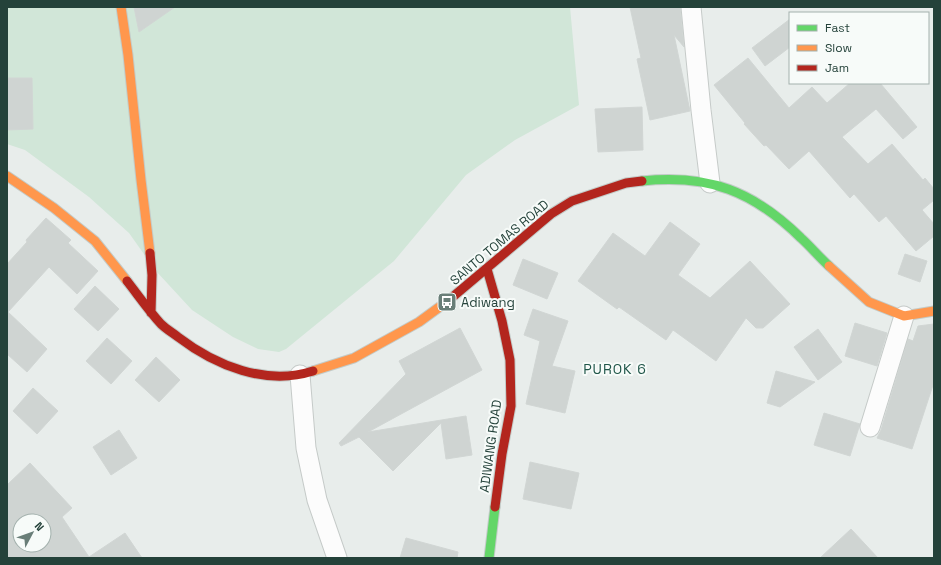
<svg xmlns="http://www.w3.org/2000/svg" width="941" height="565" font-family="'Space Grotesk',sans-serif">
<rect width="100%" height="100%" fill="#e8edeb"/>
<path fill="#d1e6d8" d="M7,7H570L579,105L515,140L466,175L394,261L286,349L279,352L258,349L233,337L192,310L156,271L129,233L89,197L25,150L7,144Z"/>
<path fill="#cfd4d2" stroke="#d1d6d4" fill-rule="evenodd" d="M134,7H175L139,32Z
M630,7H680L684,47L674,35L690,111L650,120L637,59L641,58Z
M790,19V47L765,66L752,48Z
M748,58L789,108L812,87L827,103L850,83H880L917,127L903,139L876,109L842,137L868,164L892,144L923,180L925,178L934,189V200L922,210L934,224V236L916,251L886,216L879,222L854,194L850,198L809,151L789,169L766,145L764,146L744,124L745,123L714,85Z
M7,78H32L33,129L7,130Z
M642,107L643,150L598,152L595,109Z
M46,218L71,240L68,243L98,271L77,294L49,267L8,312L47,349L27,372L7,354V264L27,242L26,240Z
M670,222L700,244L678,275L710,298L750,261L790,304L763,328H756L746,318L716,361L673,330L666,340L619,307L617,309L578,281L613,233L645,256Z
M905,254L927,261L920,282L898,274Z
M523,259L558,273L547,299L513,285Z
M95,286L119,309L98,331L74,309Z
M533,309L568,321L552,366L575,371L565,413L526,404L540,341L524,335Z
M855,323L887,333L877,366L845,356Z
M934,324V382L912,449L877,438L881,430L908,339L913,341L918,326Z
M460,328L482,370L368,432L466,416L472,455L446,459L441,423L393,471L359,437L341,446L339,443L406,374L399,361Z
M818,329L842,362L818,380L794,347Z
M107,338L132,361L111,384L86,361Z
M156,357L180,380L159,402L135,380Z
M776,371L815,382L780,407L767,403Z
M33,388L58,411L37,434L13,411Z
M824,413L860,424L850,456L814,445Z
M119,430L137,458L111,475L93,447Z
M530,462L579,473L571,509L523,499Z
M30,463L72,508L62,517L89,557L125,533L142,558H7V485ZM20,521H44V545H20Z
M851,529L878,558H820Z
M406,538L458,552L457,558H400Z"/>
<g fill="none" stroke-linecap="round" stroke-linejoin="round">
<defs>
<path id="street" d="M691,7L701,110L710,183
M300,375L306,448L317,500L337,558
M870,427L904,316"/>
<path id="fast" d="M642,181C709,174 753,191 801,238C811,247 819,257 829,266
M489,558L495,507"/>
<path id="slow" d="M121,7L128,55L141,180L150,253
M7,176L54,208L95,241L127,281
M829,266L869,302L904,316L934,311
M313,371L354,358L419,322L449,300"/>
<path id="jam" d="M150,253L152,275L151,313
M487,269L502,321L510,360L511,406L502,454L495,507
M127,281C138,295 149,311 161,324C166,329 173,333 178,337C216,366 266,386 313,371
M449,300L551,214L572,201L626,183L642,181"/>
</defs>
<use href="#street" stroke="#c5cac8" stroke-width="21"/>
<use href="#fast" stroke="#c3cbc8" stroke-width="11"/>
<use href="#slow" stroke="#c3cbc8" stroke-width="11"/>
<use href="#jam" stroke="#c3cbc8" stroke-width="11"/>
<use href="#street" stroke="#fcfcfc" stroke-width="19"/>
<use href="#fast" stroke="#63d668" stroke-width="9"/>
<use href="#slow" stroke="#ff974d" stroke-width="9"/>
<use href="#jam" stroke="#b3261e" stroke-width="9"/>
</g>
<defs>
<symbol id="bus-square" viewBox="-11 -11 22 22"><rect x="-9" y="-9" width="18" height="18" rx="4" fill="#697e78" stroke="#f7fbf9"/><path d="M-5-6H5V4H4V6H2V4H-2V6H-4V4H-5ZM-3.5-4V0h7V-4ZM-3.5 1.2v1.5H-2V1.2ZM2 1.2v1.5H3.5V1.2Z" fill="#fff"/></symbol>
</defs>
<g fill-rule="evenodd">
<use href="#bus-square" x="436" y="291" width="22" height="22"/>
</g>
<g text-anchor="middle" stroke-width="4" stroke-linejoin="round" paint-order="stroke">
<g font-size="13" fill="#24423a" stroke="#f7fbf9">
<text transform="translate(499 242) rotate(-40)" y="5">SANTO TOMAS ROAD</text>
<text transform="translate(490 446) rotate(-82)" y="5">ADIWANG ROAD</text>
</g>
<g font-size="13" fill="#24423a" stroke="#f7fbf9" text-anchor="start">
<text x="461" y="307">Adiwang</text>
</g>
<g font-size="14" letter-spacing="1" fill="#1f5548" stroke="#f7fbf9">
<text x="615" y="374">PUROK 6</text>
</g>
</g>
<rect width="941" height="565" fill="none" stroke="#24423a" stroke-width="16"/>
<rect x="789" y="12" width="140" height="72" fill="#f7fbf9" stroke="#a3b1ad"/>
<rect x="797" y="25" width="20" height="6" fill="#63d668" stroke="#a3b1ad"/>
<text x="825" y="32" font-size="12" fill="#24423a">Fast</text>
<rect x="797" y="45" width="20" height="6" fill="#ff974d" stroke="#a3b1ad"/>
<text x="825" y="52" font-size="12" fill="#24423a">Slow</text>
<rect x="797" y="65" width="20" height="6" fill="#b3261e" stroke="#a3b1ad"/>
<text x="825" y="72" font-size="12" fill="#24423a">Jam</text>
<g transform="translate(32 533) rotate(49)"><circle r="19" fill="#f7fbf9" stroke="#a3b1ad"/>
<path d="M0-3L7 15L0 10L-7 15Z" fill="#697e78"/>
<text y="-6" font-size="11" font-weight="bold" text-anchor="middle" fill="#24423a">N</text>
</g>
</svg>
